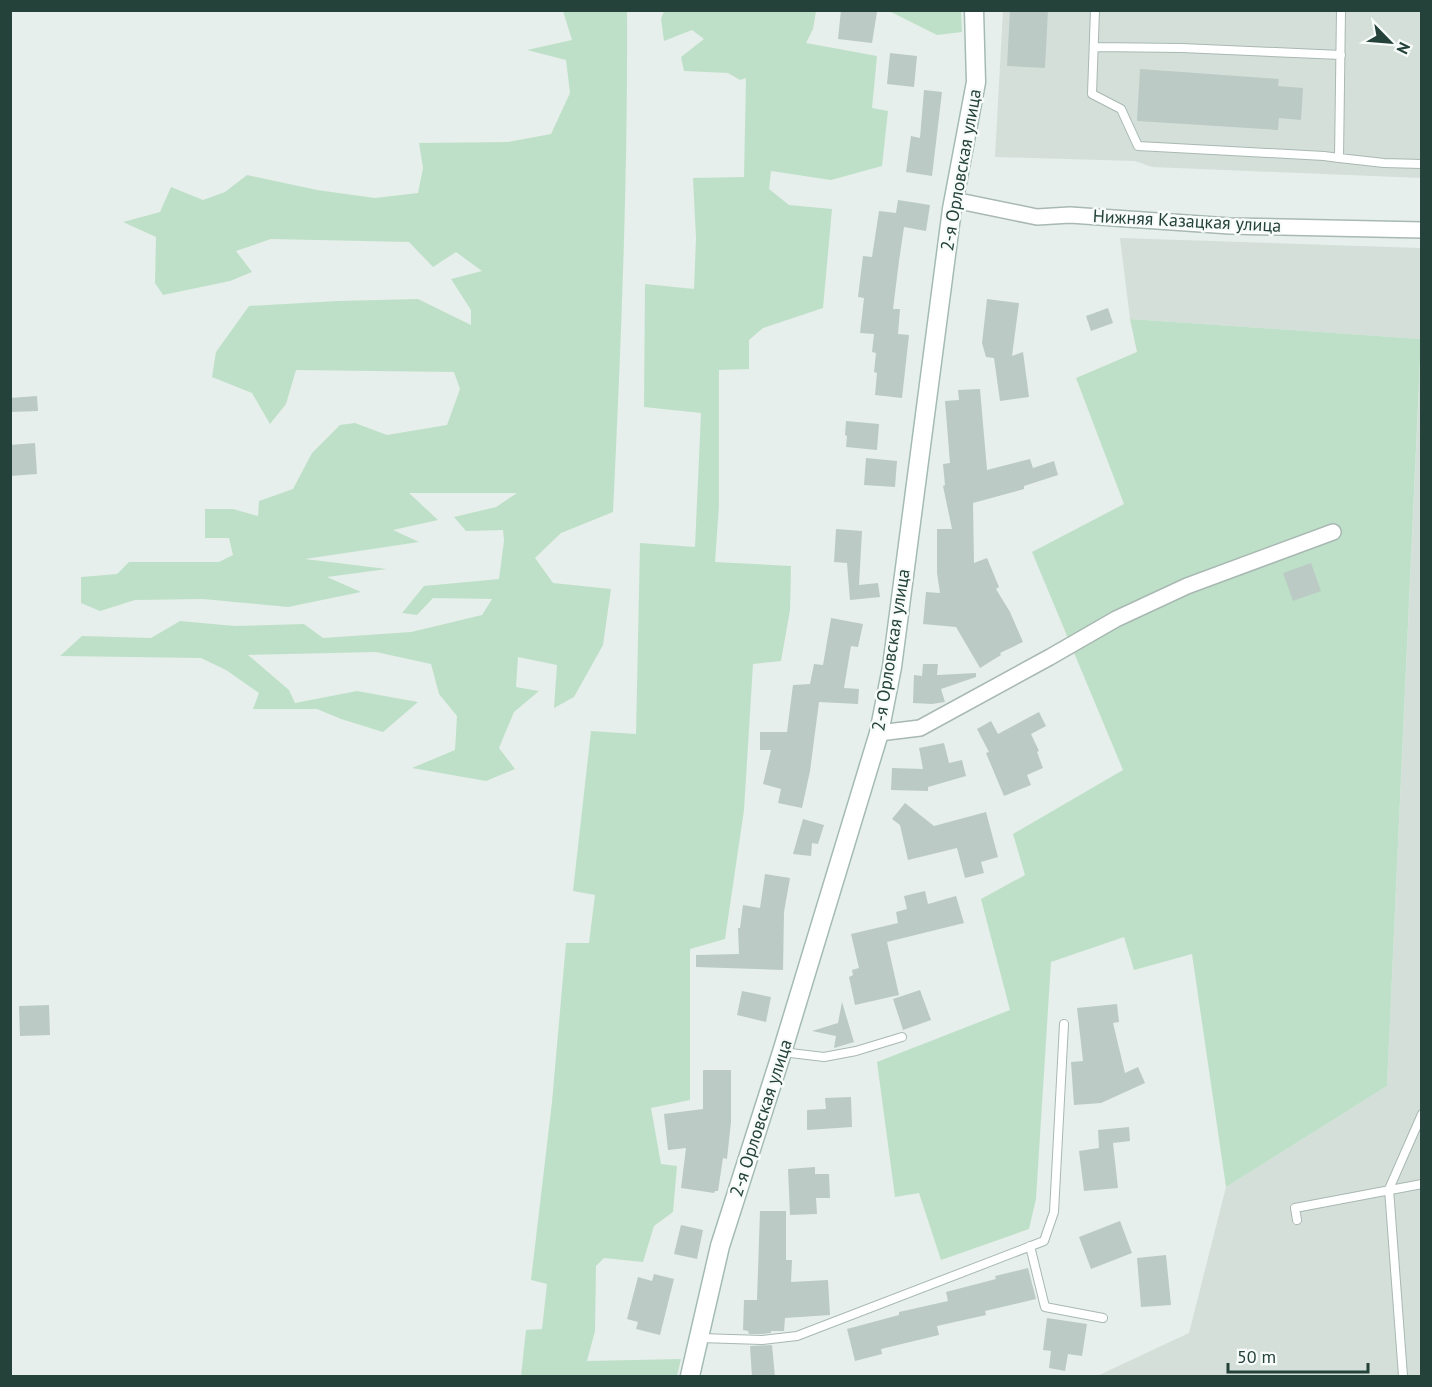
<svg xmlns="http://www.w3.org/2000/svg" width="1432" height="1387" font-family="'PT Sans',sans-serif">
<rect width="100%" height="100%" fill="#e6efeb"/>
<path fill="#d4dfda" d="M1003,11H1421V178L1152,167L1135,161L995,157Z
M1120,238L1421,248V339L1130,319Z
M1421,344V1376H1097L1189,1333L1226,1187L1387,1086Z"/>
<path fill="#bfe0c8" d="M563,11H627C628,178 621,345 613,512L561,533L535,558L553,583L611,589L603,645L574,697L554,708L557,665L518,657L516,687L539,691L514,712L499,748L515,769L486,781L412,768L455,750L457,716L439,694L431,664L376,652L248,655L289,690L295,703L357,691L418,702L383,732L341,719L317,709H253L259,693L226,670L201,658L60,656L82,636L151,638L180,621L235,626L304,624L323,638L411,632L482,615L492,599L433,598L417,615L402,613L424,586L499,579L504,541L503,530L466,531L454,517L496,507L517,493H409L438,520L393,530L419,542L305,559L387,569L327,577L361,592L288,607L203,599L135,600L100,611L81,603V577L117,574L129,562H219L233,555L229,538H205V509H233L258,516L259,501L293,489L312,453L340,425L355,423L387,435L447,425L460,389L454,372L296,370L286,404L270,424L252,393L212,377L216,352L249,306L338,301L418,299L471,325V310L451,279L482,271L456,252L433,267L409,242L271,239L236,251L252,272L230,281L163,295L155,283L156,237L123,222L160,212L171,187L203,200L225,192L247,175L317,190L375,198L418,193L423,168L419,143L508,142L551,134L570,93L566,60L527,50L572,40Z
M664,11H816L813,29L806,43L877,56L872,108L888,111L882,166L831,180L771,171L769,189L789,205L832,209L823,308L763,328L749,340V369L719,370V505L715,562L791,566L790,610L781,661L753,664L744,810L725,939L690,949V1100L651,1108L661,1164L677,1166L673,1212L654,1226L643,1262L604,1258L596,1266L595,1331L587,1361L681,1359L677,1376H521L526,1330L542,1329L547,1284L531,1280L552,1102L566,943H589L595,895L573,891L591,731L636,734L640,543L695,547L701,413L644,407L645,284L694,289L696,238L693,178L744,177L746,78L740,80L728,73L684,71L681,57L704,39L692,30L664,41L661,19Z
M889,11H961L962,32L937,35Z
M1130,319L1421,339L1387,1086L1226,1187L1192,954L1134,970L1124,937L1051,962L1036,1199L1029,1229L941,1260L919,1193L895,1197L877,1062L1010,1010L981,899L1025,875L1013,834L1123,770L1032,552L1124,504L1076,378L1137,352Z"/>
<path fill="#bbcac4" d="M841,10L877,12L872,43L838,39Z
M1010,10H1048L1045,68L1007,66Z
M890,53L917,56L914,87L887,84Z
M1140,69L1279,79L1278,86L1303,88L1301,120L1279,118L1278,130L1137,121Z
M924,90L942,92L932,176L906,172L911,136L920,138Z
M898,200L930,205L926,231L904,227L899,261L893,309H900L898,334L909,335L902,398L875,395L877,373L874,372L876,353L872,352L874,334L860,333L864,298L858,297L863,256L872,257L879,211L896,213Z
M987,299L1019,303L1012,356L1023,352L1029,397L1000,401L994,358L986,357L982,343Z
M1108,308L1113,323L1091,331L1086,316Z
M980,389L987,470L1030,459L1033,468L1054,461L1058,475L1024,486V489L973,503L974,563L987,558L999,587L996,589L1010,612L1023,642L1000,653L1001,655L980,668L956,627L923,624L926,592L940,593L937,573V529H952L943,486L945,485L943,464L950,463L945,401L959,400L958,390Z
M37,396L38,411L10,412V398Z
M846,421L879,424L877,450L846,447L847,436L845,435Z
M35,443L37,474L10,476V445Z
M866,458L897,461L895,487L864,485Z
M836,529L862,531L859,585L878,583L880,597L850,600L847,563L834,562Z
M1311,563L1321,591L1293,601L1283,573Z
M831,618L863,624L858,647L851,646L844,688L859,689L858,704L819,702L810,771L802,808L778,803L781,789L763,784L771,750H760V732H787L793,685L810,684L814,664L823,665Z
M923,664H938L937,675L976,673V677L941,689L945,702L932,704L913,703L914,675L922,676Z
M1039,712L1046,726L1031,734L1039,751L1037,752L1043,768L1027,775L1031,785L1004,796L986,753L989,752L977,729L991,721L998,734Z
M944,743L949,763L962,760L966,776L928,787V791L891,790L892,768L923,769L919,748Z
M905,803L934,826L986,812L998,857L981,862L984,873L965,878L957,848L908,860L900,825L892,819Z
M803,819L824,825L818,844L812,843L811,856L793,854Z
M765,874L790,878L784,912L783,970L696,967V955L739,954L738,928H740L743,905L760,908Z
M925,891L928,904L956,896L964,923L887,942L899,995L855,1005L849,977L853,975L852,970L859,968L851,934L898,923L896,912L907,909L904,896Z
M920,990L931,1020L903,1030L893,999Z
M742,991L771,997L766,1022L737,1015Z
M842,1002L854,1042L834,1048L836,1036L812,1031L838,1023Z
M1117,1004L1119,1022L1113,1023L1125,1073L1138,1067L1145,1083L1101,1103L1074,1105L1071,1062L1083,1061L1077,1008Z
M49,1005L50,1035L20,1036L19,1006Z
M703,1070H731V1122L727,1159L723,1158L718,1191H715L714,1193L681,1188L686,1148L668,1150L664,1114L703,1109Z
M851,1097L852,1127L807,1130V1110L826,1109L825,1098Z
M1129,1127L1130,1141L1113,1143L1118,1188L1084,1191L1079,1151L1099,1148L1098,1130Z
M815,1167V1174H829L830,1198H816L817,1214L790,1215L788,1169Z
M760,1211H786V1260H792L791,1282L828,1280L830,1315L785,1318L784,1331H771V1333L762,1334H749L748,1331L743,1330L744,1300H757Z
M1120,1221L1132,1253L1091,1269L1079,1237Z
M681,1225L703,1230L697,1259L674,1254Z
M1166,1255L1171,1305L1141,1307L1137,1258Z
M1028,1268L1036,1299L985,1311L986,1315L937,1326L939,1335L881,1349L882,1354L855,1361L847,1329L899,1315V1312L948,1301L946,1292L996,1279L995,1276Z
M654,1274L674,1279L660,1335L636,1329L638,1322L627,1319L638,1277L652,1281Z
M1047,1318L1087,1324L1082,1356L1068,1354L1065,1371L1049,1368L1051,1351L1043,1350Z
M772,1345L775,1377H752L750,1346Z"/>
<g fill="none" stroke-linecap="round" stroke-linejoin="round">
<defs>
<path id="lane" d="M1095,10L1092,94L1121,109L1138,146L1324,156L1339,158
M1341,10L1339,158L1384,163L1422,164
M1094,47L1182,48L1341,55
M782,1052L824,1057L856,1051L902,1037
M1297,1220L1295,1208L1422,1184
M1030,1246L1045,1307L1103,1318
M700,1338L762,1340L797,1336L1044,1241L1054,1212L1064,1024
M1403,1376L1389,1189L1422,1114"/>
<path id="street" d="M954,200L1037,217L1070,215L1230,226L1422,230
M879,733L920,728L1050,657L1116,619L1187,586L1333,532"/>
<path id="secondary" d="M690,1376L720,1246L782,1052L879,733L892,667L952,209L976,82L974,10"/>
</defs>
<use href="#lane" stroke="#a8b8b2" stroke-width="10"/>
<use href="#street" stroke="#a8b8b2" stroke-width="18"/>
<use href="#secondary" stroke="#a4bbb3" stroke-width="21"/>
<use href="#lane" stroke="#fff" stroke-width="8"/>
<use href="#street" stroke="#fff" stroke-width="15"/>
<use href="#secondary" stroke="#fff" stroke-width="18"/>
</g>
<g text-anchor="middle" stroke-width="5" stroke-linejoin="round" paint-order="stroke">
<g font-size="18" fill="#24423a" stroke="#f7fbf9">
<text transform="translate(961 170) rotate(-80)" y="6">2-я Орловская улица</text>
<text transform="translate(1187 221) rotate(3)" y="6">Нижняя Казацкая улица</text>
<text transform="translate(891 650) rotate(-81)" y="6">2-я Орловская улица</text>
<text transform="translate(761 1118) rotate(-72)" y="6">2-я Орловская улица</text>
</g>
</g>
<rect width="1432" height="1387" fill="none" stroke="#24423a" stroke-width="24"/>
<g transform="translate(1390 42) rotate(115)" stroke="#f7fbf9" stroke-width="4.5" paint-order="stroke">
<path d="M0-4.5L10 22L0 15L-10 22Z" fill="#24423a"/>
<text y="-9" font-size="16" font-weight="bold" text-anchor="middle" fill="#24423a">N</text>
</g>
<path d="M1228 1363v9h140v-9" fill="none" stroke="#24423a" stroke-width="3"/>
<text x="1237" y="1363" font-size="18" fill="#24423a" stroke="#f7fbf9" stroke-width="4.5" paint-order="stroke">50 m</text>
</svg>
